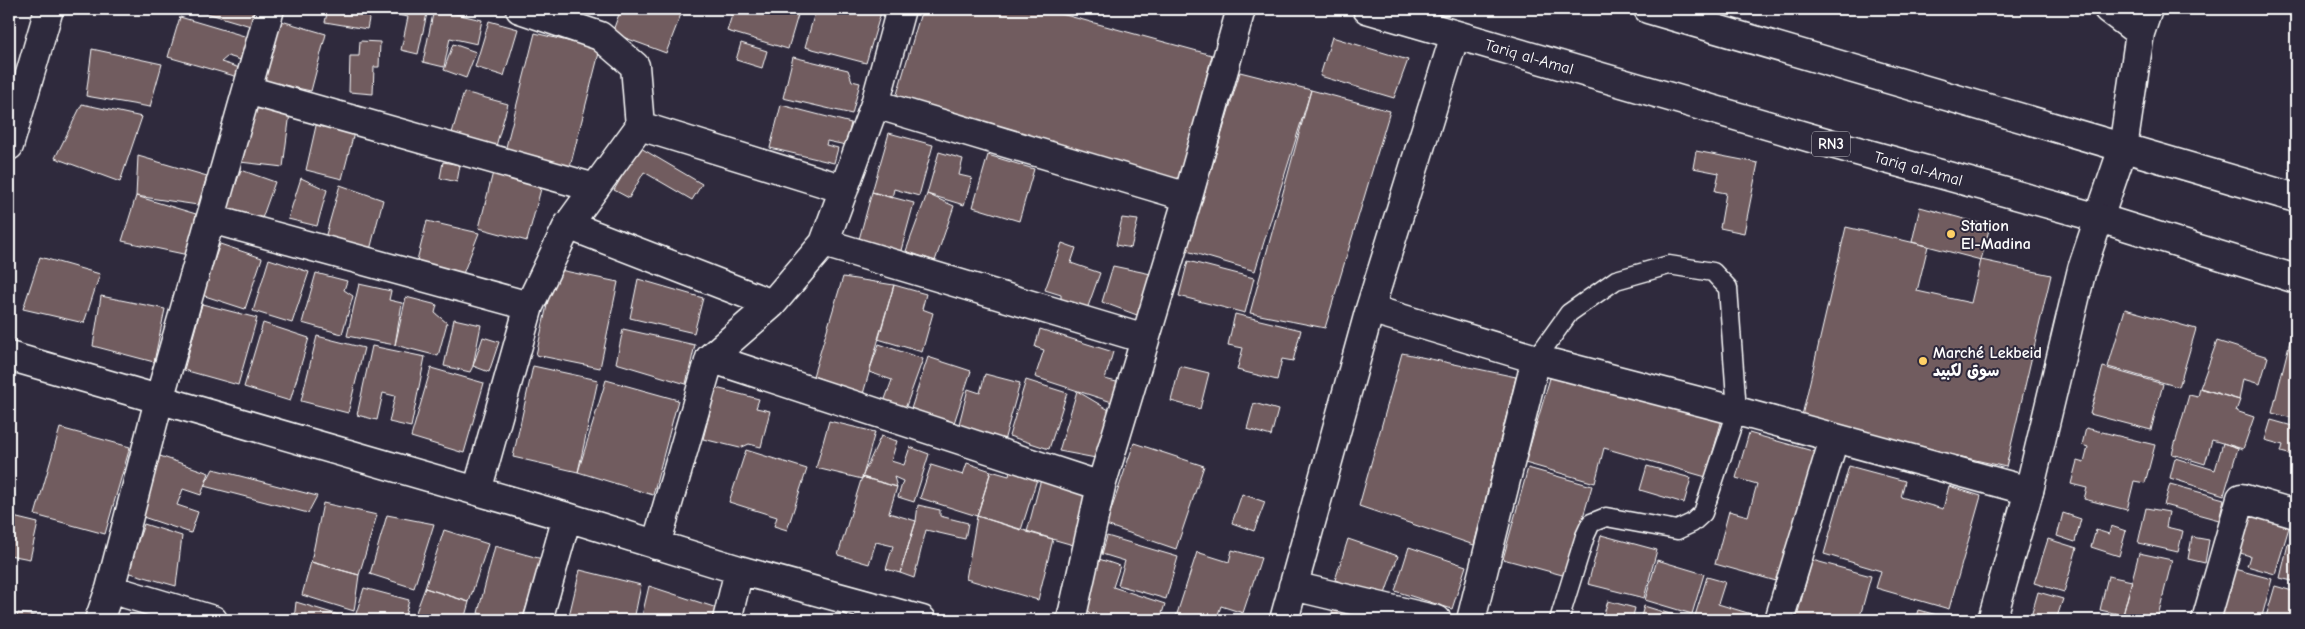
<svg xmlns="http://www.w3.org/2000/svg" width="2305" height="629" font-family="'Comic Neue','Playpen Sans Arabic',sans-serif">
<rect width="100%" height="100%" fill="#2f2a3d"/>
<filter id="ink" filterUnits="userSpaceOnUse"><feTurbulence type="fractalNoise" baseFrequency=".02" numOctaves="2"/><feDisplacementMap in="SourceGraphic" scale="10" xChannelSelector="R" yChannelSelector="G"/><feConvolveMatrix kernelMatrix="1 2 1 2 8 2 1 2 1" color-interpolation-filters="sRGB"/></filter>
<g filter="url(#ink)">
<path fill="#715b5f" stroke="#fff" d="M193,9H258L254,27Z
M328,9H371L367,29L325,22Z
M393,9H428L418,54L401,50L408,17L392,14Z
M434,9L482,20L477,44L450,38L444,67L423,62Z
M621,9H683L666,53L612,33Z
M734,9H775L798,15L788,49L727,31Z
M816,9H882L866,63L805,47Z
M922,9H1043L1212,55L1179,183L895,101Z
M180,17L251,38L244,61L228,56L221,62L243,69L238,77L168,57Z
M278,20L326,34L311,91L260,80Z
M489,21L518,29L504,76L475,67Z
M535,33L600,49L570,167L505,151Z
M1332,37L1408,60L1394,98L1320,76Z
M360,41L380,42L379,67H374L373,94L349,92L350,56H359Z
M741,43L767,51L762,68L736,60Z
M453,44L476,52L466,78L444,70Z
M92,49L162,64L150,107L86,96Z
M793,57L848,70L852,81L860,83L852,114L783,98Z
M1240,72L1311,90L1255,271L1187,251Z
M1311,90L1390,111L1325,328L1250,313Z
M464,92L508,104L496,146L452,133Z
M82,104L142,117L120,182L55,158Z
M781,105L851,123L846,145L827,141L826,145L838,148L834,163L770,148Z
M247,107L290,113L283,167L240,162Z
M318,117L356,125L342,179L306,170Z
M889,133L933,145L919,196L894,189L892,198L872,192Z
M639,147L702,184L692,200L644,172L629,198L614,190Z
M1696,151L1758,163L1744,233L1720,228L1726,193L1715,191L1719,173L1693,168Z
M939,152L963,159L959,175L972,178L964,205L927,194Z
M988,155L1034,169L1019,221L973,207Z
M138,156L207,176L198,205L136,196Z
M443,162L460,165L457,182L440,178Z
M241,170L275,182L260,224L226,211Z
M493,172L542,185L527,241L479,228Z
M301,178L327,190L317,226L288,219Z
M340,185L383,200L370,250L325,238Z
M872,192L914,203L900,254L858,243Z
M927,194L954,206L935,261L906,251Z
M136,196L196,214L188,255L122,241Z
M1920,207L1990,226L1981,260L1912,242Z
M1122,218L1138,220L1131,248L1116,245Z
M427,221L479,233L459,284L414,272Z
M1846,227L1928,246L1917,291L1971,303L1981,260L2051,275L2006,467L1801,420Z
M1062,243L1076,248L1071,263L1100,273L1086,312L1061,303V295L1045,290Z
M220,244L262,258L245,309L202,295Z
M40,257L100,274L84,323L23,309Z
M269,259L309,272L292,323L253,311Z
M1188,261L1254,278L1245,313L1179,296Z
M1113,266L1151,274L1137,315L1102,302Z
M555,269L618,282L600,368L536,355Z
M316,273L347,281L344,290L353,296L342,334L302,323Z
M843,277L894,285L863,394L813,376Z
M638,279L703,298L694,333L630,318Z
M359,284L391,291L389,300L402,303L395,345L347,336Z
M894,285L926,294L922,309L933,313L922,352L878,339Z
M101,296L165,309L154,362L93,346Z
M406,297L437,305L435,313L447,323L438,356L395,345Z
M202,304L257,318L238,385L184,370Z
M2125,309L2196,329L2179,387L2108,367Z
M1235,314L1301,330L1293,361L1282,359L1277,380L1237,370L1243,348L1228,345Z
M454,319L481,325L473,366L470,372L444,366Z
M263,323L309,338L290,401L244,387Z
M623,329L695,345L686,384L616,363Z
M1040,329L1113,352L1105,379L1124,384L1118,404L1035,377L1044,350L1035,347Z
M317,336L364,348L348,413L301,401Z
M483,337L499,342L489,372L473,366Z
M2217,341L2268,357L2260,384L2243,379L2239,400L2200,388Z
M2290,341L2296,342V419L2272,413Z
M879,344L923,359L905,409L884,402L892,380L869,372Z
M372,346L425,357L411,427L389,422L395,396L383,393L377,420L357,415Z
M1402,353L1516,377L1474,545L1359,506Z
M928,357L971,371L954,423L911,409Z
M533,366L598,380L578,472L513,457Z
M1180,366L1209,373L1200,409L1171,401Z
M2103,367L2163,384L2151,430L2090,414Z
M431,368L484,383L464,453L411,437Z
M1553,368L1723,416L1706,477L1604,448L1595,483L1525,463Z
M985,374L1020,383L1004,441L958,428L968,389L980,393Z
M606,380L678,400L653,495L578,472Z
M1026,380L1067,393L1049,449L1009,436Z
M716,388L759,399L756,408L770,411L761,447L749,444L740,448L703,439Z
M2200,388L2240,400L2236,411L2254,417L2243,449L2212,440L2205,464L2172,454L2189,395L2198,397Z
M1077,391L1114,413L1101,459L1059,451Z
M1254,403L1278,410L1271,436L1247,429Z
M2271,420L2296,427V456L2281,452L2283,445L2265,440Z
M829,421L875,432L862,479L816,468Z
M60,428L130,447L105,534L35,515Z
M2086,428L2155,445L2145,483L2134,481L2127,510L2084,499L2087,488L2071,484L2077,461L2084,463L2088,447L2082,445Z
M1749,433L1823,454L1787,584L1715,564L1729,511L1748,516L1757,484L1736,478Z
M881,436L897,441L891,461L904,465L910,447L929,454L914,502L898,497L903,481L894,477L897,487L862,477Z
M1134,443L1204,466L1176,549L1106,525Z
M2223,443L2238,448L2224,495L2170,478L2175,458L2215,470Z
M746,450L807,469L787,530L774,526L777,517L729,502Z
M160,456L209,473L201,495L183,489L177,505L198,512L191,533L140,516Z
M967,463L991,471L977,516L920,498L931,465L963,475Z
M1647,466L1691,478L1684,503L1640,490Z
M1849,466L1905,481L1901,497L1943,509L1949,486L1981,496L1949,609L1876,588L1881,571L1824,554Z
M1011,468L1038,476L1021,530L977,516L991,471L1009,476Z
M1528,468L1592,486L1566,576L1503,559Z
M213,469L317,496L308,513L204,486Z
M862,477L897,487L889,513L916,521L900,573L886,569L893,546L876,542L869,564L838,555Z
M1041,479L1091,492L1077,546L1027,532Z
M2170,484L2224,499L2219,520L2164,505Z
M1242,494L1265,502L1254,531L1232,523Z
M323,503L377,515L359,575L311,562Z
M918,505L940,510V516L968,523L965,539L926,530L914,578L900,573L916,521Z
M2146,508L2169,512L2166,527L2183,531L2178,552L2138,543Z
M2247,509L2291,521L2275,574L2247,566L2250,556L2234,551Z
M2063,513L2081,519L2075,542L2057,536Z
M387,515L434,524L414,588L370,574Z
M9,516L38,523L30,559L9,555Z
M977,516L1053,539L1038,600L966,579Z
M144,524L182,536L176,586L127,572Z
M2111,526L2126,531L2119,556L2091,547L2096,530L2109,534Z
M444,530L488,544L469,602L425,588Z
M1601,535L1657,550L1644,598L1588,584Z
M1107,536L1178,557L1166,599L1118,585L1125,561L1102,554Z
M2192,537L2209,540L2205,563L2188,559Z
M1348,539L1398,556L1384,597L1335,580Z
M2048,539L2077,548L2064,592L2034,583Z
M2288,544L2296,546V582L2280,578Z
M495,546L542,559L522,620H497L478,613Z
M1409,547L1466,566L1452,609L1395,591Z
M1232,550L1261,558L1243,613L1221,606L1216,620H1175L1197,552L1229,562Z
M2139,553L2172,560L2157,620H2143L2123,615Z
M1099,559L1120,566L1113,587L1165,604L1160,620H1080Z
M1657,560L1704,574L1692,614L1645,600Z
M1812,560L1871,576L1859,620H1796Z
M311,562L359,575L354,611L302,595Z
M2223,566L2272,579L2261,620H2209Z
M580,570L641,585L634,620H568Z
M2108,576L2132,581L2123,615L2100,610Z
M1707,577L1725,582L1718,604L1771,620L1694,619Z
M649,586L717,608L713,620H641Z
M2275,586L2296,592V620H2265Z
M364,588L409,600L404,620H354Z
M425,588L469,602L464,620H413Z
M2038,592L2063,599L2056,620H2030Z
M1608,601L1635,608L1632,620H1602Z
M296,602L342,616L341,620H294Z
M1644,606L1690,620H1640Z
M1333,609L1376,620H1330Z
M1918,610L1945,617L1944,620H1915Z
M18,613L59,620H16Z"/>
<g fill="none" stroke-linecap="round" stroke-linejoin="round">
<defs>
<path id="service" d="M1536,359L1569,313L1616,280L1669,265L1713,272L1728,288L1737,411L1703,513L1692,523L1677,530L1606,517L1591,523L1585,536L1559,620"/>
<path id="minor" d="M2108,9L2140,33
M247,90L595,188
M875,104L901,9
M640,126L844,189
M9,146L49,9
M2099,218L2123,148L2140,33L2148,9
M211,219L529,306
M568,225L772,304L710,358L656,545
M824,243L1145,339
M772,304L824,243L875,104L1188,197
M1370,309L1536,359L1737,411L2029,491
M9,356L567,517L739,570L922,620
M710,358L1101,486
M477,491L529,306L568,225L640,126L635,66L600,36L520,9
M1293,586L1437,620
M110,589L213,620
M99,620L110,589L159,400L270,9
M538,620L567,517
M727,620L739,570
M1071,620L1101,486L1188,197L1241,9
M1284,620L1370,309L1455,35
M1471,620L1536,359
M1779,620L1834,439
M2206,620L2241,498L2296,514"/>
<path id="tertiary" d="M1992,620L2029,491L2082,269L2099,218"/>
<g id="trunk">
<path id="s1" d="M1367,9L1832,144L2099,218L2296,279"/>
<path d="M1648,9L2296,198"/>
</g>
</defs>
<use href="#service" stroke="#fff" stroke-width="21"/>
<use href="#minor" stroke="#fff" stroke-width="31"/>
<use href="#tertiary" stroke="#fff" stroke-width="31"/>
<use href="#trunk" stroke="#fff" stroke-width="31"/>
<use href="#service" stroke="#2f2a3d" stroke-width="18"/>
<use href="#minor" stroke="#2f2a3d" stroke-width="28"/>
<use href="#tertiary" stroke="#2f2a3d" stroke-width="28"/>
<use href="#trunk" stroke="#2f2a3d" stroke-width="28"/>
</g>
</g>
<g fill="#ffd166" stroke="#2f2a3d" stroke-width="2">
<circle cx="1951" cy="234" r="5"/>
<circle cx="1923" cy="361" r="5"/>
</g>
<g text-anchor="middle" stroke-width="4" stroke-linejoin="round" paint-order="stroke">
<rect fill="#2f2a3d" stroke="#c1bfc5" stroke-width="1" x="1812" y="131.5" width="38" height="25" rx="4"/>
<g font-size="15" font-weight="bold" fill="#fff">
<text x="1831" y="149">RN3</text>
</g>
<g font-size="16" fill="#fff" stroke="#2f2a3d">
<text dy="6" stroke="none"><textPath href="#s1" startOffset="169">Tariq al-Amal</textPath></text>
<text dy="6" stroke="none"><textPath href="#s1" startOffset="574">Tariq al-Amal</textPath></text>
</g>
<g font-size="16" font-weight="bold" fill="#fff" stroke="#2f2a3d" text-anchor="start">
<text x="1961" y="231">Station<tspan x="1961" dy="18">El-Madina</tspan></text>
<text x="1933" y="358">Marché Lekbeid<tspan x="1933" dy="18">سوق لكبيد</tspan></text>
</g>
</g>
<rect width="2305" height="629" fill="none" stroke="#2f2a3d" stroke-width="30"/>
<rect x="15" y="15" width="2275" height="599" fill="none" stroke="#fff" stroke-width="2" filter="url(#ink)"/>
</svg>
